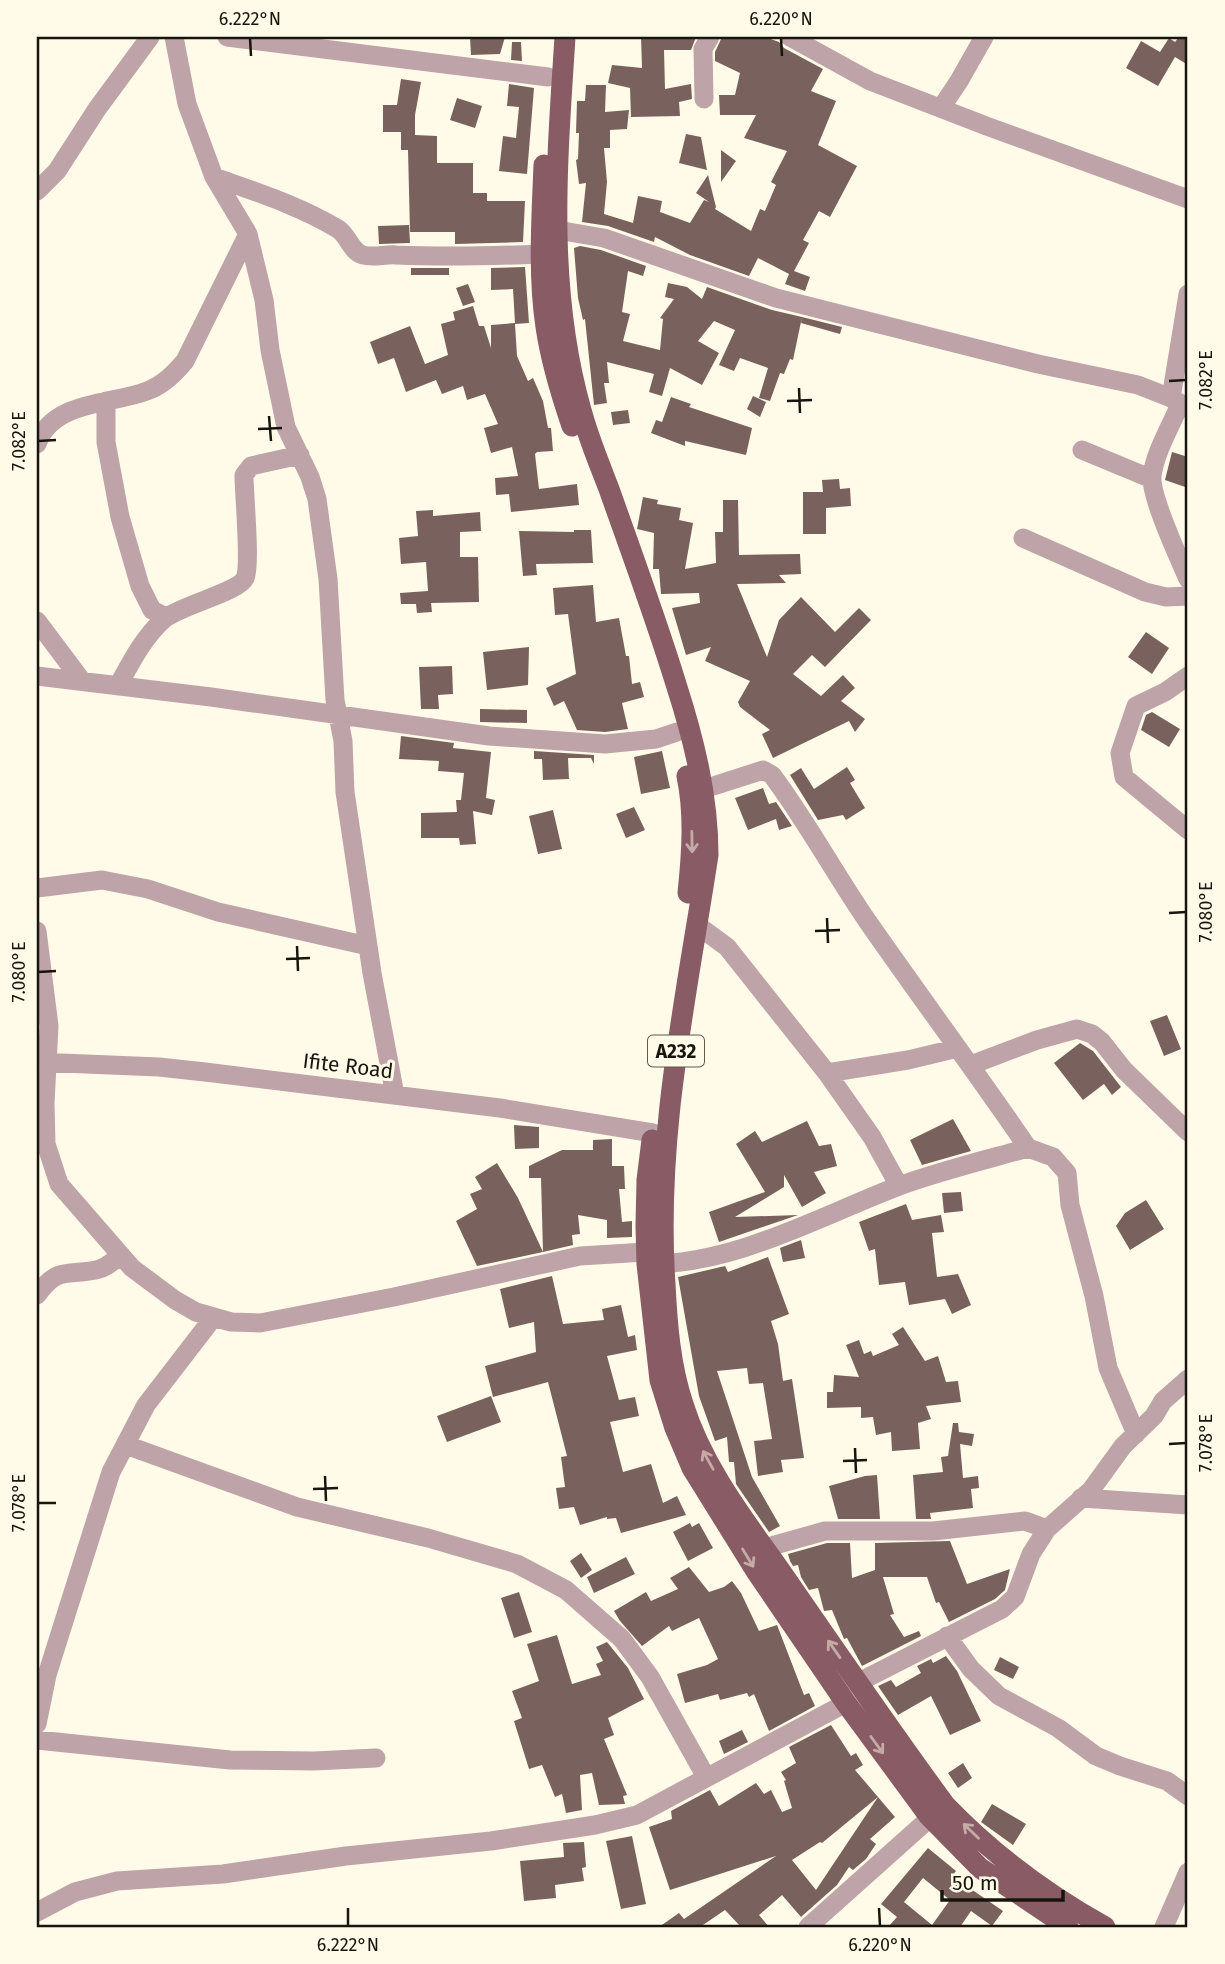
<svg xmlns="http://www.w3.org/2000/svg" width="1225" height="1964" font-family="'Fira Sans',sans-serif">
<rect width="100%" height="100%" fill="#fffbe8"/>
<path fill="#79625d" fill-rule="evenodd" d="M470,37H505L500,54L471,55Z
M641,37H696L691,50H664L665,89L691,84L692,99L679,102L680,116L631,117L630,88L608,83L612,65L642,68Z
M722,37H765L779,42L784,48L823,69L811,91L836,101L818,145L857,166L830,217L819,211L803,240L809,243L794,271L810,277L805,291L785,284L789,274L758,258L749,276L690,255L655,237L654,242L608,226L582,222L586,183L579,184L576,160L578,159L579,133H576L577,101H585L586,85H606L605,112L629,110L627,129L610,130V148H604L607,182L604,214L633,223L638,196L662,201L660,212L690,223L704,200L709,202L696,193L708,175L716,207L715,209L751,231L760,209L765,211L776,185L771,182L787,151L744,138L756,115H720L719,95H735L740,73L715,61V52Z
M1179,37H1188V65L1175,57L1158,86L1126,68L1141,41L1160,52L1169,38L1175,42Z
M512,42H521L522,61L511,60Z
M401,79L421,82L415,115V135L437,136V163H473V193H487V201H525L523,242L455,244V232H410L408,150H401V132H383V105H397Z
M509,84L534,88L527,174L499,171L503,136L516,138L519,107L507,106Z
M457,98L482,106L475,128L450,120Z
M686,134L701,137L707,170L679,163Z
M721,150L736,161L721,182Z
M409,225L410,243L379,244L378,226Z
M580,246L601,250L646,266L643,276L628,271L622,312L630,314L623,341L660,350L663,319L660,318L674,299L665,297L668,283L687,287L702,299L707,287L772,310L802,317L793,360L790,359L784,374L780,373L770,401L759,398L768,368L740,358L734,371L719,365L735,330L714,321L698,341L719,353L702,385L670,368L662,396L649,392L654,374L607,362L609,383H604L607,403L594,405L585,319L583,320L578,298L574,248Z
M525,267L529,323L515,324L517,356L528,381L533,378L543,401L548,428H551L553,451L537,452L535,454L539,489L577,484L579,505L511,512L509,494L496,495L495,478L518,476L512,447L491,453L484,428L498,424L485,394L467,400L463,386L442,394L436,380L406,392L394,358L378,364L370,342L410,326L425,364L448,355L441,324L455,320L453,312L473,306L479,326H484L491,348V325L515,323L513,289L491,290V268Z
M411,268H449V275H411Z
M468,284L475,302L463,306L456,288Z
M802,317L842,327L840,334L801,323Z
M753,396L766,402L760,417L747,409Z
M671,397L691,404L689,407L752,428L746,455L685,441V446L651,433L656,420L662,422Z
M628,410L630,423L613,425L611,412Z
M1172,452L1188,457V488L1165,480Z
M839,479L840,489L850,488L851,506L826,508V534H803V492H823L822,480Z
M643,497L658,500L657,504L681,508L679,520L693,523L685,569L716,563L715,532H723V500H738L739,555L800,554L801,574L779,575L786,583L737,584L767,657L779,620L801,597L835,632L859,608L871,620L825,667L812,655L793,674L821,696L843,675L855,688L841,701L865,719L855,732L849,721L773,758L762,734L770,730L740,707L738,702L750,681L705,661L711,647L686,655L672,608L700,603L699,593L661,594L659,569H653L654,533L637,529Z
M433,510V516L480,512L481,531L460,532V557H478L479,602L431,603L432,612L417,613L416,604H401L400,593L428,591L426,562L401,564L399,538L418,536L416,511Z
M574,530H591L593,563L536,564L537,575L523,576L519,531L574,532Z
M593,585L596,622L619,618L626,656H629L632,684L640,682L644,697L622,703L628,729L605,732L577,730L564,701L554,706L546,688L576,674L568,614L555,615L553,588Z
M1146,632L1169,648L1152,674L1128,657Z
M529,647L528,685L487,690L483,652Z
M452,666L453,694L438,695L439,709H421L419,667Z
M480,709L527,710V723L480,722Z
M1152,712L1180,729L1169,747L1141,730L1146,715Z
M401,736L454,743L453,748L491,752L486,798L495,800L492,815L473,811L476,844L460,845L459,838H421V813L457,812L456,800H461L464,773L438,771L439,761L399,759Z
M534,751L594,755V764L591,758H568L569,779L543,780L542,759H534Z
M662,751L670,788L641,794L634,757Z
M847,767L855,780L850,783L865,808L846,820L843,815L818,820L790,775L801,768L814,789Z
M763,788L769,804L776,802L792,826L779,830L776,819L748,830L735,798Z
M634,807L645,830L626,838L616,814Z
M553,810L562,849L538,854L529,816Z
M1167,1015L1181,1049L1164,1056L1150,1021Z
M1080,1043L1093,1051L1121,1087L1112,1095L1104,1084L1083,1100L1054,1063Z
M953,1119L971,1151L922,1165L910,1140Z
M807,1121L819,1146L831,1144L837,1166L814,1172L826,1193L802,1207L784,1175V1187L735,1217L798,1215L719,1242L709,1212L765,1192L736,1144L755,1131L762,1142Z
M514,1125L539,1127V1148L515,1149Z
M612,1139V1166H624L625,1189H619L622,1222L632,1221V1237L607,1238V1220L578,1215L580,1234L572,1235L573,1245L543,1252L541,1178H529V1166L562,1150H593V1140Z
M497,1163L518,1198L543,1252L477,1266L456,1221L477,1209L470,1194L482,1189L475,1177Z
M961,1192L963,1211L944,1213L942,1193Z
M1146,1200L1164,1229L1130,1250L1116,1226L1125,1213Z
M906,1204L912,1220L941,1215L944,1232L932,1233L937,1277L958,1274L971,1305L952,1314L945,1299L909,1305L905,1282L879,1285L875,1249L869,1251L859,1222Z
M801,1240L805,1258L783,1262L780,1248Z
M768,1257L789,1314L771,1321L778,1344L783,1381L792,1379L804,1458L781,1460L783,1472L758,1476L754,1441L772,1439L763,1383L749,1384L747,1368L717,1371L752,1477L780,1526L769,1532L736,1484L734,1462H729L727,1437L715,1441L699,1396L678,1277L725,1266L728,1272Z
M552,1276L563,1324L604,1320L602,1309L621,1305L628,1337L635,1335L637,1350L607,1356L619,1400L635,1397L639,1416L610,1422L623,1472L651,1464L663,1503L677,1496L686,1515L621,1533L616,1518L607,1519V1517L580,1525L574,1507L559,1509L556,1488L565,1487L561,1457L567,1456L548,1382L493,1397L485,1366L536,1352L534,1322L509,1328L500,1289Z
M903,1327L925,1361L938,1356L946,1382L958,1381L961,1402L926,1406L931,1419L918,1423L920,1449L892,1451L891,1432L876,1435L873,1417L861,1418V1407L827,1408V1392H833L834,1375L859,1377L846,1345L859,1340L864,1354L871,1351L873,1356L899,1345L892,1334Z
M491,1396L501,1422L447,1442L437,1416Z
M953,1423H958L959,1432L974,1434L972,1446L960,1444L963,1478L978,1476L979,1488L971,1489L973,1508L930,1513L931,1519H916L913,1475L943,1472L941,1457L948,1456Z
M877,1475L880,1519H838L829,1486L865,1476Z
M690,1523L692,1527L699,1523L713,1548L688,1561L673,1532Z
M950,1541L967,1584L1010,1569L1005,1590L995,1599L949,1622L939,1602L936,1603L927,1577H883L894,1614L890,1615L904,1637L919,1631L921,1636L862,1666L847,1638L844,1639L832,1610L824,1611L818,1588L809,1590L801,1577L798,1565L793,1566L790,1561L788,1554L827,1543H850L852,1578L875,1570V1543Z
M581,1553L592,1570L581,1578L570,1561Z
M626,1557L635,1574L594,1593L587,1577Z
M689,1567L709,1592L724,1587L732,1581L741,1593L759,1631L777,1625L804,1695L809,1693L815,1706L769,1731L754,1694L749,1697L747,1693L720,1700L718,1694L685,1703L677,1674L707,1665L718,1659L699,1618L672,1631L669,1626L642,1646L620,1621L614,1611L646,1592L651,1601L678,1589L670,1578Z
M519,1592L532,1632L514,1638L501,1598Z
M557,1635L572,1684L601,1675L596,1664L603,1661L596,1647L607,1642L628,1668L644,1699L608,1718L614,1735L604,1739L627,1795L623,1796L625,1804L599,1805L592,1773L580,1775L582,1810L566,1813L562,1794L555,1797L542,1765L529,1769L514,1721L522,1718L512,1691L539,1681L527,1644Z
M946,1656L957,1671L981,1721L950,1735L931,1696L898,1715L878,1686L891,1680L896,1687L921,1673L917,1666L931,1659L933,1663Z
M1000,1657L1019,1667L1013,1679L994,1670Z
M831,1725L851,1756L856,1753L863,1765L855,1770L878,1797L822,1843L820,1842L792,1860L816,1890L878,1797L895,1817L870,1839L876,1844L866,1859L853,1870L849,1867L837,1885L801,1917L782,1895L759,1915L769,1927H741L725,1910L700,1927H659L679,1913L684,1919L776,1856L670,1890L649,1827L672,1819L671,1811L710,1790L719,1806L756,1783L764,1794L771,1790L782,1812L792,1808L784,1781L786,1780L781,1772L796,1763L789,1747Z
M742,1730L748,1742L724,1754L719,1741Z
M963,1763L972,1778L958,1788L948,1773Z
M992,1804L1026,1824L1013,1845L981,1822Z
M632,1836L646,1904L621,1909L606,1841Z
M584,1842L586,1867L582,1868L584,1881L555,1885L556,1898L524,1901L520,1861L564,1857L563,1843Z
M928,1848L956,1871L952,1876L1003,1911L992,1926L971,1911L960,1927H888L897,1917L881,1904ZM923,1878L950,1900L932,1925L904,1902Z"/>
<g fill="none" stroke-linecap="round" stroke-linejoin="round">
<path stroke="#bea3a8" stroke-width="19" d="M174,37L187,104L214,177L248,234L264,300L270,350L286,427L310,477L317,499L328,579L335,700L343,741L345,792L372,973L395,1095
M227,37L548,77
M790,37L870,81L989,127L1188,199
M704,99L703,49L710,37
M941,108L959,81L984,37
M214,177C256,192 300,206 338,229C348,235 351,252 363,255C373,258 386,254 396,255C444,257 492,256 541,254
M37,191L57,171L97,109L150,37
M557,230L604,238L776,298L1038,364L1138,385L1171,398L1188,408
M1171,398L1188,294
M106,401V442L120,517L140,586L152,610L166,617
M1180,404C1171,426 1155,452 1152,476C1150,496 1179,558 1188,579
M37,444C53,400 111,405 147,391C163,385 174,374 185,361L248,234
M1082,450L1152,479
M1023,538L1145,592L1166,597L1188,596
M37,621L82,681
M37,676L211,697L489,736L605,744L656,739L677,732
M1188,676L1165,692L1136,706L1120,753L1124,777L1188,830
M118,686C131,662 143,638 164,619C181,605 239,592 245,578C251,566 244,494 244,475L251,466L300,455
M704,789L763,770L772,775C807,822 835,874 868,922C921,998 976,1072 1028,1148
M37,888L102,880L148,889L218,912L368,946
M697,925L727,947L827,1073L908,1060L958,1048
M37,931L49,1026L45,1103L46,1144L59,1184L132,1268L175,1300L196,1312L231,1322L260,1323L394,1297L580,1256L662,1251
M37,1062L159,1067L205,1072L500,1108L653,1133
M971,1065L1037,1040L1077,1029L1092,1034L1102,1042L1124,1070L1188,1132
M827,1073L872,1137L899,1186
M648,1264C734,1265 820,1216 899,1186C940,1171 985,1160 1028,1148L1053,1157L1067,1173L1070,1205L1094,1296L1108,1368L1136,1434
M37,1295C58,1266 66,1276 96,1270C106,1268 113,1261 121,1255
M126,1445L297,1507L428,1538L517,1564L566,1590L622,1639L650,1677L706,1777
M1081,1498L1188,1505
M764,1548L825,1531H933L1025,1521L1047,1529
M947,1636L971,1669L999,1696L1058,1728L1096,1756L1120,1766L1167,1781L1188,1796
M857,1683L1002,1609L1015,1597L1031,1554L1047,1529L1091,1490L1123,1446L1154,1416L1163,1401L1188,1379
M37,1724L47,1675L111,1472L146,1405L213,1318
M37,1740L230,1760L314,1761L376,1758
M37,1912L75,1892L117,1881L223,1874L346,1856L491,1841L595,1825L637,1815L846,1703
M808,1927L940,1809
M1164,1927L1188,1872"/>
<path stroke="#885b65" stroke-width="21" d="M565,37C557,162 546,287 581,410C588,437 599,463 609,489C632,554 656,619 676,684C694,740 708,796 708,855C686,1000 655,1136 665,1284C667,1324 670,1365 683,1404C703,1468 746,1522 784,1576C837,1653 890,1730 945,1805C992,1854 1046,1894 1105,1927
M544,165C542,218 538,273 546,327C551,361 561,394 572,426
M687,776C695,814 692,855 688,893
M652,1140L647,1180L646,1226L647,1264L660,1380L675,1428L692,1468L756,1571L846,1703L929,1816L980,1868L1068,1927"/>
</g>
<defs><path id="oneway-shaft" d="M-6 0H5M1.5-3L5.5 0L1.5 3" fill="none" stroke-width="1.6" stroke-linecap="round" stroke-linejoin="round" transform="scale(1.75)"/></defs>
<g stroke="#c4aba6">
<use href="#oneway-shaft" transform="translate(692 842) rotate(89)"/>
<use href="#oneway-shaft" transform="translate(708 1460) rotate(-119)"/>
<use href="#oneway-shaft" transform="translate(748 1558) rotate(59)"/>
<use href="#oneway-shaft" transform="translate(834 1649) rotate(-125)"/>
<use href="#oneway-shaft" transform="translate(877 1745) rotate(54)"/>
<use href="#oneway-shaft" transform="translate(971 1831) rotate(-136)"/>
</g>
<path fill="none" stroke="#17150d" stroke-width="2.5" d="M250,38L251,56M781,38L782,56M1169,381L1186,380M799,388L800,413M787,401L812,400M269,416L271,441M258,429L282,428M38,441L56,440M1169,913L1186,912M827,918L828,943M815,931L840,930M297,946L298,971M286,959L310,958M38,972L56,971M1169,1444L1186,1443M855,1448L856,1473M843,1461L867,1460M325,1476L326,1501M313,1489L338,1488M38,1503H56M348,1908V1926M879,1908L880,1926"/>
<g text-anchor="middle" stroke-width="6" stroke-linejoin="round" paint-order="stroke">
<rect fill="#fffbe8" stroke="#5d5a4f" stroke-width="2" x="648" y="1035.5" width="56" height="31" rx="5"/>
<g font-size="19" font-weight="bold" fill="#17150d">
<text x="676" y="1058">A232</text>
</g>
<g font-size="21" fill="#17150d" stroke="#fffbe8">
<text transform="translate(348 1066) rotate(7)" y="7">Ifite Road</text>
</g>
</g>
<rect width="1225" height="1964" fill="none" stroke="#fffbe8" stroke-width="77"/>
<path d="M942 1890v10h121v-10" fill="none" stroke="#17150d" stroke-width="3.5"/>
<text x="952" y="1890" font-size="21" fill="#17150d" stroke="#fffbe8" stroke-width="5" paint-order="stroke">50 m</text>
<rect x="38" y="38" width="1148" height="1888" fill="none" stroke="#17150d" stroke-width="2.5"/>
<g font-size="18" text-anchor="middle" fill="#17150d">
<text x="250" y="25">6.222°N</text>
<text x="781" y="25">6.220°N</text>
<text transform="translate(1206 380) rotate(-90)" y="6">7.082°E</text>
<text transform="translate(19 441) rotate(-90)" y="6">7.082°E</text>
<text transform="translate(1206 912) rotate(-90)" y="6">7.080°E</text>
<text transform="translate(19 972) rotate(-90)" y="6">7.080°E</text>
<text transform="translate(1206 1443) rotate(-90)" y="6">7.078°E</text>
<text transform="translate(19 1503) rotate(-90)" y="6">7.078°E</text>
<text x="348" y="1951">6.222°N</text>
<text x="880" y="1951">6.220°N</text>
</g>
</svg>
